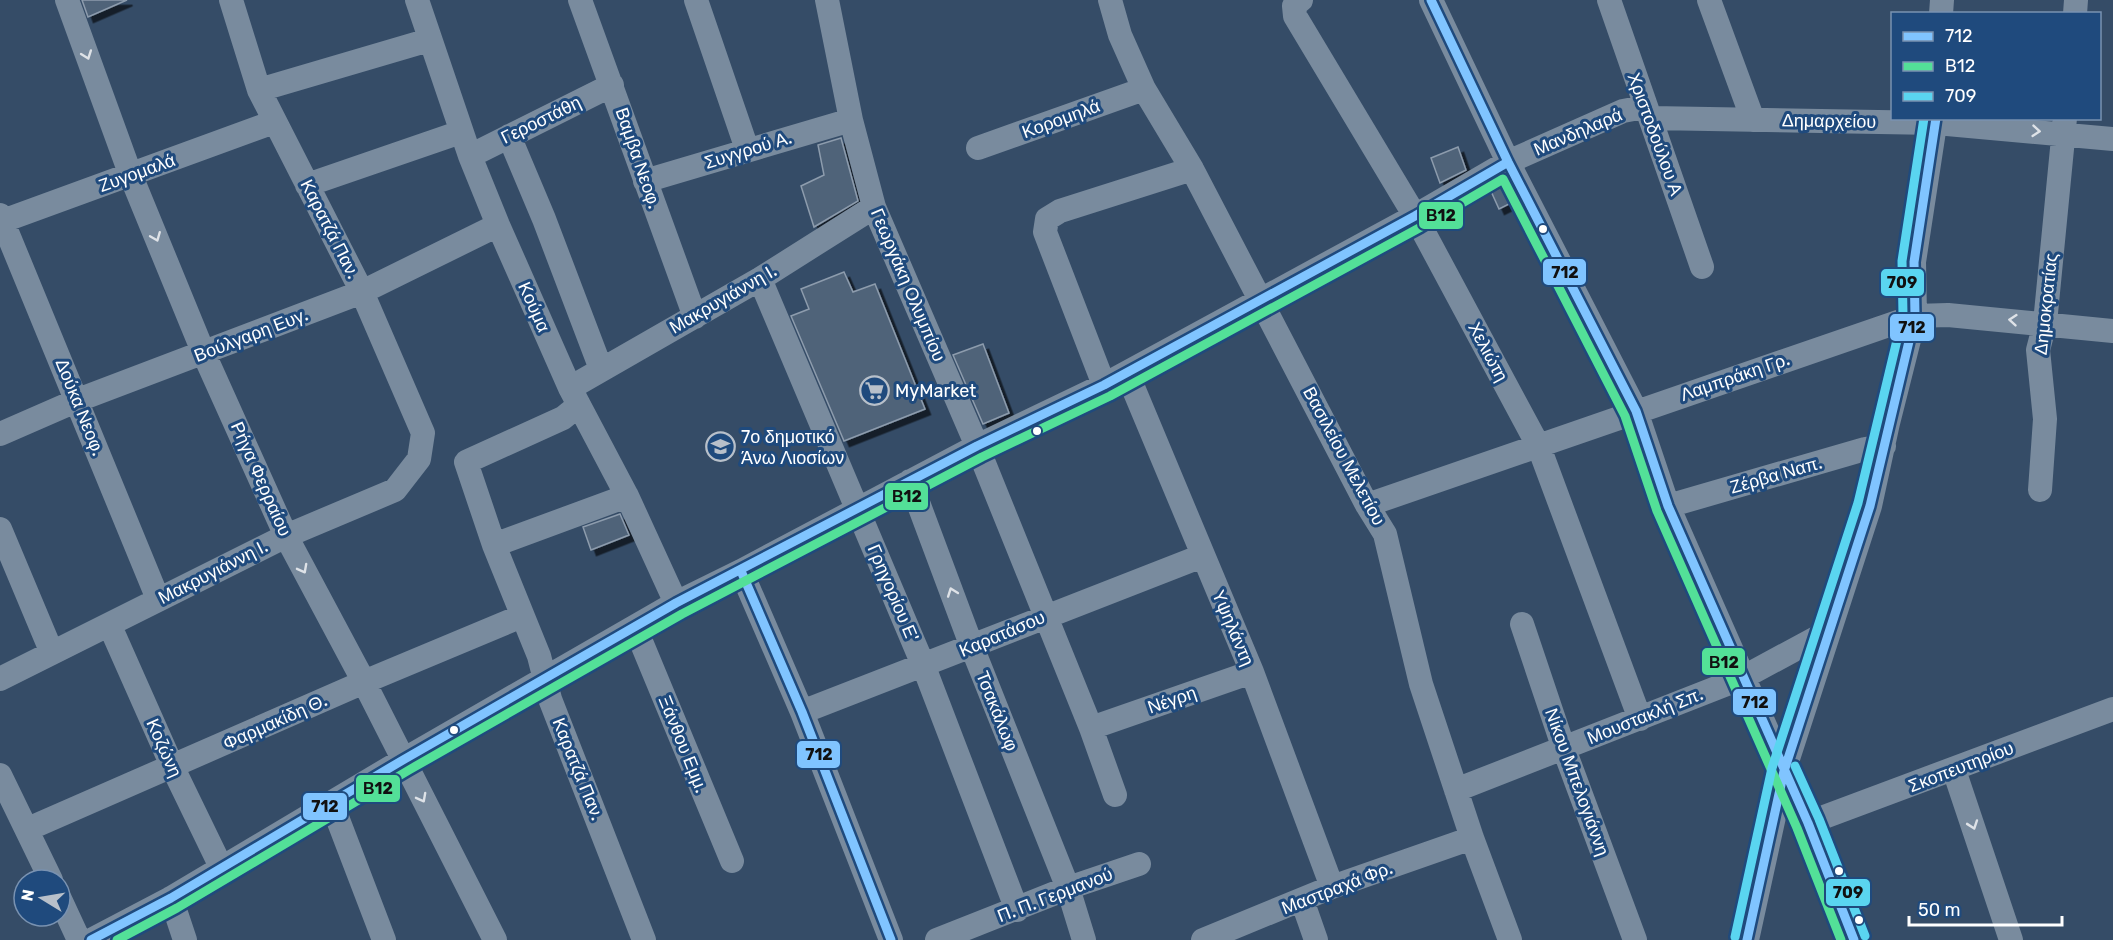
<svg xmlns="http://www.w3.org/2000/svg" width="2113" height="940" font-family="Rubik,sans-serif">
<defs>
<filter id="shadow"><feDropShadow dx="5.5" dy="5.5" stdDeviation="0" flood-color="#0009"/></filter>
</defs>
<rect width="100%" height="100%" fill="#354c67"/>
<path fill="#506379" stroke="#8d9cad" stroke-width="1.5" filter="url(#shadow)" d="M82,0H127L88,17Z
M841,138L858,201L814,227L801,186L824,175L818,145Z
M1458,147L1466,170L1440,183L1431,158Z
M1502,182L1513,202L1499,209L1490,189Z
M844,272L853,292L875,284L925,409L844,441L791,316L809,309L801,289Z
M983,344L1009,413L983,424L953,355Z
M620,514L629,535L591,550L583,527Z"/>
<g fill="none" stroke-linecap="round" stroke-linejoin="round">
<path stroke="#798b9e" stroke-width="24" d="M67,0L131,176L204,354L286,536L364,682L495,940
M417,0L470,156L498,225L570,388L627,496L676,603
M580,0L695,317
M696,0L747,149
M827,0L851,120L874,207L977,446L1091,728L1115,795
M1110,0L1120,35L1144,89L1192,169L1367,505L1385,534L1421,684L1472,838L1510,940
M1301,0L1294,6L1295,16L1415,216L1539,447L1640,719
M1431,0L1508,162L1636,411L1668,506L1808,823L1854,940
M1609,0L1702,267
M1709,0L1753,120
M1941,14L1942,0
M2075,14L2076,0
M259,90L429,40
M1652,118L1936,123L2113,139
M509,136L544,219L601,369
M978,148L1144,89
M470,156L612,85
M645,181L851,120
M307,185L461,132
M0,215L158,599
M0,222L274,122
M760,279L924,667L1017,910
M1127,373L1252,672L1332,887
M1104,385L1045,232L1047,219L1060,211L1192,169
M570,388L760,279L874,207
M579,405L563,418L466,462L494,545L539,656L550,699L644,940
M0,434L78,400L362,292L498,225
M910,481L972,647L1068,888L1084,940
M2040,490L2045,419L2038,350L2045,323L2065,118
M1367,505L1915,316L1948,315L2113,331
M1668,506L1865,449L1884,446
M0,529L52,653
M494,545L627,496
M741,571L802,712L891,940
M1522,624L1564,749L1635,940
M110,626L173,768L222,869
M635,627L732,861
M0,679L286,536L395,490L419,459L423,433L362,292L259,90L231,0
M802,712L1202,556
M1091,728L1252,672
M1954,770L2011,940
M0,775L51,880
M1456,790L1742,678L1829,631
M332,804L384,940
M1808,823L2113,709
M28,829L364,682L522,616
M171,898L185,940
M60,899L79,940
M1302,900L1316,940
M91,940L171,898L403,760L676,603L741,571L977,446L1104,385L1415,216L1508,162L1623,111L1644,107
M937,940L1068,888L1139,864
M1203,940L1332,887L1472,838
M1747,940L1784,771L1870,506L1888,423L1915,316L1914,262L1936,118"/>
<defs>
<path id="bus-1" d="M1431,0L1508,162L1636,411L1668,506L1808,823L1854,940
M741,571L802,712L891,940
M91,940L171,898L403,760L676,603L977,446L1104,385L1415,216L1508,162
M1747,940L1784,771L1870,506L1915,316L1914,262L1936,118"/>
<path id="bus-2" d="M117,940L177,908L409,770L682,614L982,457L1110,396L1421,227L1503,179L1625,416L1657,511L1797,828L1841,940"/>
<path id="bus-3" d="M1795,766L1819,819L1865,936
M1735,937L1772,768L1858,503L1903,315L1902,261L1924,118"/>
</defs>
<use href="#bus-1" stroke="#1f4a7d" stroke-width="14"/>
<use href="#bus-2" stroke="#1f4a7d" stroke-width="14"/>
<use href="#bus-3" stroke="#1f4a7d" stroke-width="14"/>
<use href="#bus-1" stroke="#80c4ff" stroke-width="9"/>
<use href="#bus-2" stroke="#53e098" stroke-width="9"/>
<use href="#bus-3" stroke="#5ad5f0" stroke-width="9"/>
</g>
<defs><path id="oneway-chevron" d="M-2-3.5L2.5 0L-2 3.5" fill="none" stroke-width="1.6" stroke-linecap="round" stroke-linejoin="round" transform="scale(1.5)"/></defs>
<g stroke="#dee2e7">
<use href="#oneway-chevron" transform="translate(87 55) rotate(70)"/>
<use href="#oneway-chevron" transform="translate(2036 131) rotate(5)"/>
<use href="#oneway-chevron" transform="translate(156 237) rotate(68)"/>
<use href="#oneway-chevron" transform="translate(2013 320) rotate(-175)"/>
<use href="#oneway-chevron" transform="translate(303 569) rotate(62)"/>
<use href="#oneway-chevron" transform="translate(952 592) rotate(-110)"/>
<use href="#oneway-chevron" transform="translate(422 798) rotate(62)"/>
<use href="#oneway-chevron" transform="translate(1973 825) rotate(71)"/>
</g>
<defs>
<symbol id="supermarket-ring" viewBox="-11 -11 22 22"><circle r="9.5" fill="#1f4a7d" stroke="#b8c0ca" stroke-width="1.5"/><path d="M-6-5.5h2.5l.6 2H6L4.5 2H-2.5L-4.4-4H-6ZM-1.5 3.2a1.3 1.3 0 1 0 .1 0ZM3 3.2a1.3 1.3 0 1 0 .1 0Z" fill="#b8c0ca"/></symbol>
<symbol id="school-ring" viewBox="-11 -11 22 22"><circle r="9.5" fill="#1f4a7d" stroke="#b8c0ca" stroke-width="1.5"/><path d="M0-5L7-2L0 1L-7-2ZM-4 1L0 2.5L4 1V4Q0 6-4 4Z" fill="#b8c0ca"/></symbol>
</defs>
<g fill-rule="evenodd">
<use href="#supermarket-ring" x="858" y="374" width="33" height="33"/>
<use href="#school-ring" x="704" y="430" width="33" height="33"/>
</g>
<g fill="#fff" stroke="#1f4a7d" stroke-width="2">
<circle cx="1543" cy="229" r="5"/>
<circle cx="1037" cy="431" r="5"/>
<circle cx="454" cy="730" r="5"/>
<circle cx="1839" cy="871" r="5"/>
<circle cx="1859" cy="920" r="5"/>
</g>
<g text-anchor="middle" stroke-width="6" stroke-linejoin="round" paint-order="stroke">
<g font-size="18" fill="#fff" stroke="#1f4a7d">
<text transform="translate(1061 119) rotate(-20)" y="6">Κορομηλά</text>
<text transform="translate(541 120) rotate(-26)" y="6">Γεροστάθη</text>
<text transform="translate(1829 121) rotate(1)" y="6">Δημαρχείου</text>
<text transform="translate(1578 132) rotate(-23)" y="6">Μανδηλαρά</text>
<text transform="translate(1655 134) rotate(70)" y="6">Χριστοδούλου Α</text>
<text transform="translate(748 150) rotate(-17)" y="6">Συγγρού Α.</text>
<text transform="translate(638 158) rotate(71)" y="6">Βαμβα Νεοφ.</text>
<text transform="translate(137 173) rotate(-20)" y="6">Ζυγομαλά</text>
<text transform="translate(330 229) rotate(63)" y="6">Καρατζά Παν.</text>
<text transform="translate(908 285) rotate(67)" y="6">Γεωργάκη Ολυμπίου</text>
<text transform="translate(723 299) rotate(-30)" y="6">Μακρυγιάννη Ι.</text>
<text transform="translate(2046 304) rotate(-84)" y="6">Δημοκρατίας</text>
<text transform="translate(534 307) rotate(66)" y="6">Κούμα</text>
<text transform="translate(251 335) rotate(-21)" y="6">Βούλγαρη Ευγ.</text>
<text transform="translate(1488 352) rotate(62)" y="6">Χελιώτη</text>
<text transform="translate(1735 377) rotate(-19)" y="6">Λαμπράκη Γρ.</text>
<text transform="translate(80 407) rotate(68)" y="6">Δούκα Νεοφ.</text>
<text transform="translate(1344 456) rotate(62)" y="6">Βασιλείου Μελετίου</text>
<text transform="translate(1776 475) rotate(-16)" y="6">Ζέρβα Ναπ.</text>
<text transform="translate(261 479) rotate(66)" y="6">Ρήγα Φερραίου</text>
<text transform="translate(213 572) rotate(-27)" y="6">Μακρυγιάννη Ι.</text>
<text transform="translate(893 593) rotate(67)" y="6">Γρηγορίου Ε'</text>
<text transform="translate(1233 628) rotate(67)" y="6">Υψηλάντη</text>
<text transform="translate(1002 634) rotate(-23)" y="6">Καρατάσου</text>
<text transform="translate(1172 700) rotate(-19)" y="6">Νέγρη</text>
<text transform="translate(997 711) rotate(68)" y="6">Τσακάλωφ</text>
<text transform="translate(1645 716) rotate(-22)" y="6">Μουστακλή Σπ.</text>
<text transform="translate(275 722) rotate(-24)" y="6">Φαρμακίδη Θ.</text>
<text transform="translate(683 744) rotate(68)" y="6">Ξάνθου Εμμ.</text>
<text transform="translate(164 748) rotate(66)" y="6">Κοζώνη</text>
<text transform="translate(1961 767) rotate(-21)" y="6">Σκοπευτηρίου</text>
<text transform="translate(578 769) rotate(68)" y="6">Καρατζά Παν.</text>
<text transform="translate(1577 782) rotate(70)" y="6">Νίκου Μπελογιάννη</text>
<text transform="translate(1337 888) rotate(-21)" y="6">Μαστραχά Φρ.</text>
<text transform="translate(1055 895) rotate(-21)" y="6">Π. Π. Γερμανού</text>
</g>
<g font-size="18" fill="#fff" stroke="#1f4a7d" text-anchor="start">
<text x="895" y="397">MyMarket</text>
<text x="741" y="443">7ο δημοτικό<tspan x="741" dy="21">Άνω Λιοσίων</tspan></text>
</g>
</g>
<g stroke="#1f4a7d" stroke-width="2">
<rect x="1418" y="201" width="46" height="29" rx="6" fill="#53e098"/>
<rect x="1542" y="258" width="45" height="28" rx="6" fill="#80c4ff"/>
<rect x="1880" y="268" width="45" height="29" rx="6" fill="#5ad5f0"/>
<rect x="1889" y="313" width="46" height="29" rx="6" fill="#80c4ff"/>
<rect x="884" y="482" width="45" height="29" rx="6" fill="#53e098"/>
<rect x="1701" y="647" width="45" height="29" rx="6" fill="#53e098"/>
<rect x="1732" y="688" width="45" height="28" rx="6" fill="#80c4ff"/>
<rect x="796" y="740" width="45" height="29" rx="6" fill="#80c4ff"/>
<rect x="355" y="774" width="46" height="29" rx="6" fill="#53e098"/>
<rect x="302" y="792" width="46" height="29" rx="6" fill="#80c4ff"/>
<rect x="1825" y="878" width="46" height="29" rx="6" fill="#5ad5f0"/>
</g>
<g font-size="16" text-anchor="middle" font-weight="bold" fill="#111">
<text x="1441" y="221">Β12</text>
<text x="1565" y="278">712</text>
<text x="1902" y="288">709</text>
<text x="1912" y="333">712</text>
<text x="907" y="502">Β12</text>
<text x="1724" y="668">Β12</text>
<text x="1755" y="708">712</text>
<text x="819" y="760">712</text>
<text x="378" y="794">Β12</text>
<text x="325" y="812">712</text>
<text x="1848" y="898">709</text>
</g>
<rect x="1891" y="12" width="210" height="108" fill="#1f4a7d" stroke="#7992b1" stroke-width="1.5"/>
<rect x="1903" y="32" width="30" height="9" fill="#80c4ff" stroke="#7992b1" stroke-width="1.5"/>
<text x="1945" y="42" font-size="18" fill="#ffffff">712</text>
<rect x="1903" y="62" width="30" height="9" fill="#53e098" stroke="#7992b1" stroke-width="1.5"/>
<text x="1945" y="72" font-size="18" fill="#ffffff">Β12</text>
<rect x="1903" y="92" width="30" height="9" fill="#5ad5f0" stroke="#7992b1" stroke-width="1.5"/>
<text x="1945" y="102" font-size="18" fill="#ffffff">709</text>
<g transform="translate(42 898) rotate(281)"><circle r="28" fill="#1f4a7d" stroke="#7992b1" stroke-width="1.5"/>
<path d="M0-4.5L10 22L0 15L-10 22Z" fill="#b8c0ca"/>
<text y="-9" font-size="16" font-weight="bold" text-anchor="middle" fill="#ffffff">N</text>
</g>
<path d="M1909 916v9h153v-9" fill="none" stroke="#ffffff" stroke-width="3"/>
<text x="1918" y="916" font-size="18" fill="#ffffff" stroke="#1f4a7d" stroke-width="4.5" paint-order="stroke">50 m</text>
</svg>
